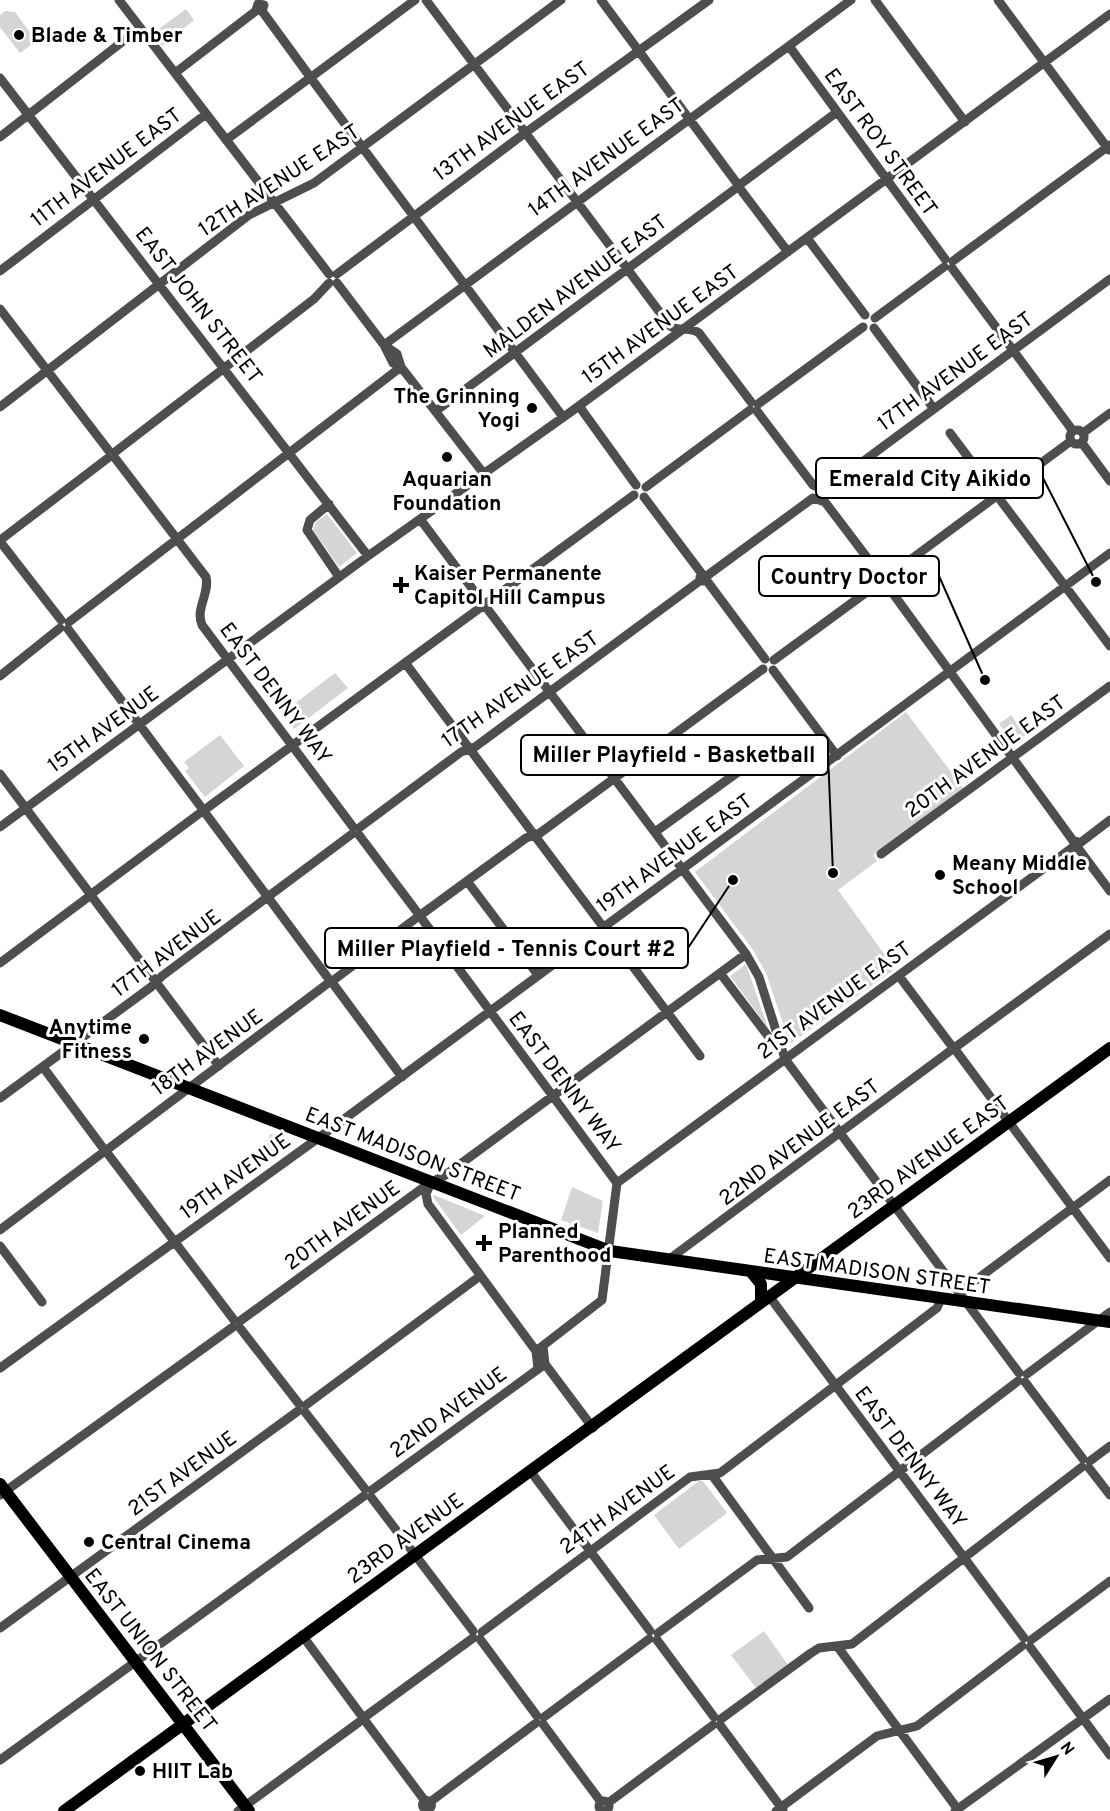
<svg xmlns="http://www.w3.org/2000/svg" width="1110" height="1811" font-family="Overpass,sans-serif">
<rect width="100%" height="100%" fill="#fff"/>
<path fill="#d5d5d5" d="M186,9L194,20L162,46L152,34Z
M5,11L15,12L36,41L20,53L0,27V15Z
M327,514L357,553L339,567L313,530L316,522Z
M335,673L348,688L294,729L290,723L298,717L293,711L294,704Z
M906,712L963,788L873,855L877,861L838,890L895,969L790,1044L766,973L753,950L695,872Z
M1011,715L1026,735L1014,744L999,724Z
M220,735L244,766L205,797L185,771L189,768L184,762Z
M746,964L768,1028L730,976Z
M270,1134L294,1142L257,1167Z
M572,1187L603,1201L598,1233L561,1220Z
M434,1195L485,1216L461,1235L433,1197Z
M699,1481H703L727,1513L679,1549L654,1515Z
M764,1631L788,1665L756,1688L731,1655Z"/>
<g fill="none" stroke-linecap="round" stroke-linejoin="round">
<path stroke="#4e4e4e" stroke-width="9" d="M119,0L329,274
M426,0L670,326C678,332 689,326 699,333L751,402
M601,0L736,182
M875,0L965,122
M998,0L1109,150
M262,11L264,5L258,4L256,10L262,11L308,74
M789,46L945,259
M175,73L257,10
M314,75L415,0
M0,78L368,556
M313,81L563,417
M0,137L140,28
M226,140L307,80
M742,183L837,112
M741,190L788,252
M807,238L865,315
M953,261L1110,145
M952,268L1073,431
M0,271L206,114
M337,274L525,133L709,0
M337,283L384,345L393,363L401,367
M0,309L109,451
M875,318L944,267
M874,328L934,409
M384,345L851,0
M384,345L397,354L401,367L484,474
M758,404L863,327
M579,406L636,485
M0,407L249,215L314,183L561,0
M436,411L735,189
M757,411L813,485L820,488H827L1110,279
M1070 437a7 7 0 1 1 14 0a7 7 0 1 1-14 0Z
M950,433L1110,646
M1083,433L1110,413
M1082,443L1110,481
M115,452L314,299L329,283
M115,458L206,577C210,593 195,609 202,625L353,827
M646,487L750,410
M644,497L702,574
M329,504L310,520L307,530L339,577
M420,519L746,954L759,977L785,1059L1019,1373
M3,538L108,458
M2,544L61,620
M708,575L813,498L825,502L881,576
M700,577L701,581H707L765,659
M887,577L1071,441
M886,584L1074,842
M69,622L401,367
M68,629L201,807
M774,660L879,583
M406,664L700,1056
M773,670L837,756
M0,676L60,628
M0,774L88,891
M207,808L634,495
M206,814L328,978
M0,827L368,556L572,411L1110,14
M359,828L461,752L475,747L701,580
M655,832L745,767
M359,835L417,912
M1080,843L1110,820
M1078,848L1079,842L1075,841L1073,847L1078,848L1110,891
M881,854L1110,686
M467,881L538,975
M94,892L200,813
M93,898L219,1066
M422,914L526,838L540,833L763,669
M422,919L617,1183L602,1300L536,1351
M0,963L87,898
M720,973L768,1036L779,1040
M899,976L951,1045
M335,979L415,919
M334,985L402,1077
M957,1046L1110,934
M957,1052L1110,1258
M43,1067L103,1148
M0,1098L151,987L162,976L352,834
M108,1149L327,984
M108,1154L234,1320
M617,1183L1073,847
M430,1185L426,1194L428,1204L536,1351L538,1369
M0,1230L101,1154
M0,1246L42,1302
M668,1260L950,1051
M960,1292L1110,1180
M769,1296L1024,1638
M240,1321L431,1182L444,1176L746,954
M240,1328L299,1404
M543,1346L545,1364L593,1428
M0,1368L328,1131L1110,553
M1027,1374L1110,1312
M1025,1382L1083,1459
M306,1405L480,1276
M305,1412L365,1489
M1090,1461L1110,1446
M1089,1468L1110,1495
M531,1472L650,1631
M712,1475L809,1608
M372,1490L545,1364
M0,1495L233,1327
M371,1497L473,1631
M0,1628L298,1411
M482,1632L690,1477L720,1473L937,1308L941,1299
M658,1633L757,1560L787,1557L1018,1381
M302,1635L361,1715
M480,1639L537,1716
M657,1640L714,1717
M1031,1640L1110,1581
M837,1646L959,1811
M1030,1647L1110,1755
M366,1716L473,1638
M544,1717L649,1639
M721,1719L811,1653L819,1648L852,1644L1082,1467
M366,1722L425,1801
M543,1724L601,1802
M720,1725L783,1810
M0,1760L364,1496
M422.5 1805a4.5 4.5 0 1 1 9 0a4.5 4.5 0 1 1-9 0Z
M599 1806a5 5 0 1 1 10 0a5 5 0 1 1-10 0Z
M430,1802L536,1723
M608,1803L713,1725
M238,1811L359,1722
M776,1811L877,1736L917,1726L1022,1646
M955,1811L1110,1699"/>
<path stroke="#000" stroke-width="12" d="M0,1015L610,1251L1110,1322
M752,1273L761,1284V1302
M0,1484L249,1811
M64,1811L1110,1048"/>
</g>
<g fill="#000" stroke="#fff" stroke-width="2">
<circle cx="19" cy="35" r="6"/>
<circle cx="532" cy="408" r="6"/>
<circle cx="447" cy="457" r="6"/>
<path d="M398 576h6v6h6v6h-6v6h-6v-6h-6v-6h6z"/>
<circle cx="940" cy="875" r="6"/>
<circle cx="144" cy="1039" r="6"/>
<path d="M481 1234h6v6h6v6h-6v6h-6v-6h-6v-6h6z"/>
<circle cx="89" cy="1542" r="6"/>
<circle cx="140" cy="1771" r="6"/>
</g>
<g text-anchor="middle" stroke-width="6" stroke-linejoin="round" paint-order="stroke">
<g font-size="21" font-weight="bold" fill="#000" stroke="#fff" text-anchor="start">
<text x="31" y="42">Blade &amp; Timber</text>
<text x="520" y="403" text-anchor="end">The Grinning<tspan x="520" dy="24">Yogi</tspan></text>
<text x="447" y="486" text-anchor="middle">Aquarian<tspan x="447" dy="24">Foundation</tspan></text>
<text x="414" y="580">Kaiser Permanente<tspan x="414" dy="24">Capitol Hill Campus</tspan></text>
<text x="952" y="870">Meany Middle<tspan x="952" dy="24">School</tspan></text>
<text x="132" y="1034" text-anchor="end">Anytime<tspan x="132" dy="24">Fitness</tspan></text>
<text x="498" y="1238">Planned<tspan x="498" dy="24">Parenthood</tspan></text>
<text x="101" y="1549">Central Cinema</text>
<text x="152" y="1778">HIIT Lab</text>
</g>
<g font-size="21" fill="#000" stroke="#fff">
<text transform="translate(511 121) rotate(-36)" y="7">13TH AVENUE EAST</text>
<text transform="translate(881 142) rotate(54)" y="7">EAST ROY STREET</text>
<text transform="translate(606 157) rotate(-36)" y="7">14TH AVENUE EAST</text>
<text transform="translate(106 167) rotate(-37)" y="7">11TH AVENUE EAST</text>
<text transform="translate(279 180) rotate(-33)" y="7">12TH AVENUE EAST</text>
<text transform="translate(575 286) rotate(-37)" y="7">MALDEN AVENUE EAST</text>
<text transform="translate(199 305) rotate(52)" y="7">EAST JOHN STREET</text>
<text transform="translate(660 324) rotate(-36)" y="7">15TH AVENUE EAST</text>
<text transform="translate(955 371) rotate(-36)" y="7">17TH AVENUE EAST</text>
<text transform="translate(520 689) rotate(-35)" y="7">17TH AVENUE EAST</text>
<text transform="translate(276 693) rotate(53)" y="7">EAST DENNY WAY</text>
<text transform="translate(103 729) rotate(-36)" y="7">15TH AVENUE</text>
<text transform="translate(985 756) rotate(-36)" y="7">20TH AVENUE EAST</text>
<text transform="translate(674 853) rotate(-36)" y="7">19TH AVENUE EAST</text>
<text transform="translate(166 953) rotate(-37)" y="7">17TH AVENUE</text>
<text transform="translate(834 1000) rotate(-36)" y="7">21ST AVENUE EAST</text>
<text transform="translate(207 1052) rotate(-36)" y="7">18TH AVENUE</text>
<text transform="translate(565 1082) rotate(53)" y="7">EAST DENNY WAY</text>
<text transform="translate(799 1142) rotate(-37)" y="7">22ND AVENUE EAST</text>
<text transform="translate(413 1154) rotate(21)" y="7">EAST MADISON STREET</text>
<text transform="translate(928 1157) rotate(-36)" y="7">23RD AVENUE EAST</text>
<text transform="translate(235 1176) rotate(-36)" y="7">19TH AVENUE</text>
<text transform="translate(342 1225) rotate(-36)" y="7">20TH AVENUE</text>
<text transform="translate(877 1271) rotate(8)" y="7">EAST MADISON STREET</text>
<text transform="translate(448 1412) rotate(-36)" y="7">22ND AVENUE</text>
<text transform="translate(911 1457) rotate(53)" y="7">EAST DENNY WAY</text>
<text transform="translate(182 1473) rotate(-36)" y="7">21ST AVENUE</text>
<text transform="translate(617 1509) rotate(-36)" y="7">24TH AVENUE</text>
<text transform="translate(405 1538) rotate(-36)" y="7">23RD AVENUE</text>
<text transform="translate(151 1650) rotate(52)" y="7">EAST UNION STREET</text>
</g>
</g>
<path fill="none" stroke="#000" stroke-width="2" d="M1096 582L1043 478M985 680L939 576M833 873L828 755M733 880L688 948"/>
<g fill="#000" stroke="#fff" stroke-width="2">
<circle cx="1096" cy="582" r="6"/>
<circle cx="985" cy="680" r="6"/>
<circle cx="833" cy="873" r="6"/>
<circle cx="733" cy="880" r="6"/>
</g>
<g fill="#fff" stroke="#000" stroke-width="2">
<rect x="816" y="458" width="227" height="40" rx="6"/>
<rect x="759" y="556" width="180" height="40" rx="6"/>
<rect x="521" y="735" width="307" height="40" rx="6"/>
<rect x="325" y="928" width="363" height="40" rx="6"/>
</g>
<g font-size="22" text-anchor="middle" font-weight="bold" fill="#000">
<text x="930" y="486">Emerald City Aikido</text>
<text x="849" y="584">Country Doctor</text>
<text x="674" y="762">Miller Playfield - Basketball</text>
<text x="506" y="956">Miller Playfield - Tennis Court #2</text>
</g>
<g transform="translate(1056 1757) rotate(53)" stroke="#ffffff" stroke-width="4.5" paint-order="stroke">
<path d="M0-4.5L10 22L0 15L-10 22Z" fill="#000000"/>
<text y="-9" font-size="16" font-weight="bold" text-anchor="middle" fill="#000000">N</text>
</g>
</svg>
